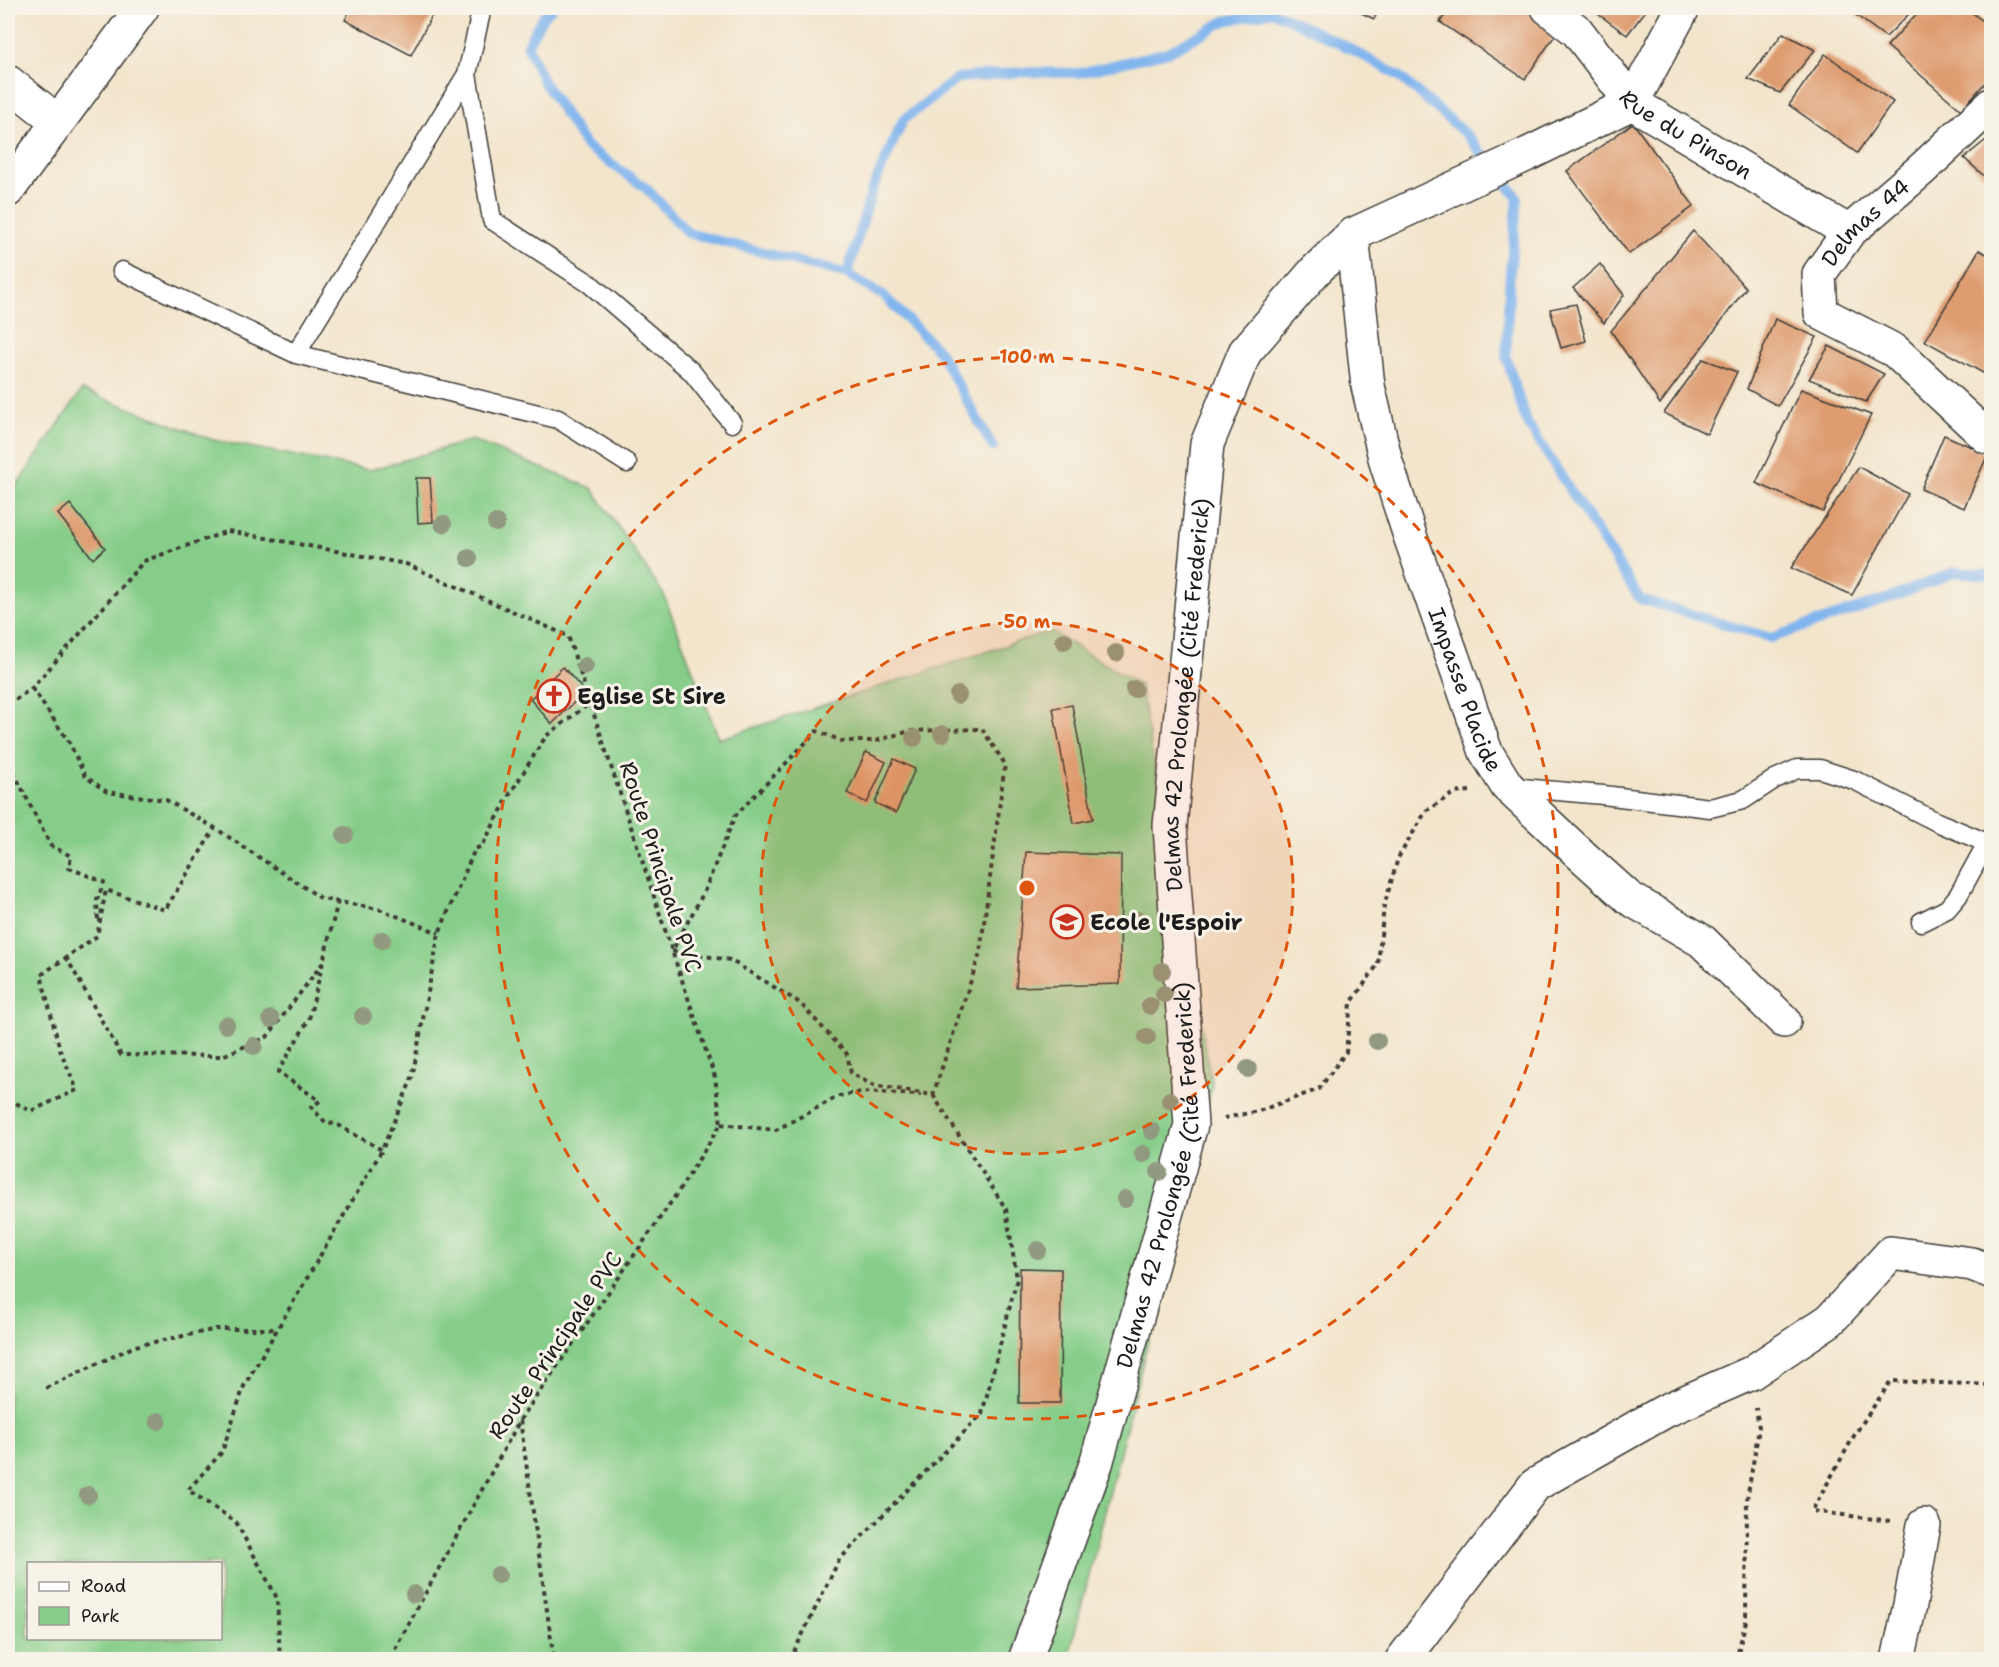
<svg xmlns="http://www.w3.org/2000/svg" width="1999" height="1667" font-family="'Shantell Sans',sans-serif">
<rect width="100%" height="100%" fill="#f7f3e8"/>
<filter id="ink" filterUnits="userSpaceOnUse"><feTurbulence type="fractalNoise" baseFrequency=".0167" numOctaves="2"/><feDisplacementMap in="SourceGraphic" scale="12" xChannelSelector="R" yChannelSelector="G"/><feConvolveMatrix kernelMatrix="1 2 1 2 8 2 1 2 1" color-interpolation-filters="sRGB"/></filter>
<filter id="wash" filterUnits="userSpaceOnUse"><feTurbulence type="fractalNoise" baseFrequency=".008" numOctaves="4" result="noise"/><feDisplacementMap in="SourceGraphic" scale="24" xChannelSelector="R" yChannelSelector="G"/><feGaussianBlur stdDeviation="1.35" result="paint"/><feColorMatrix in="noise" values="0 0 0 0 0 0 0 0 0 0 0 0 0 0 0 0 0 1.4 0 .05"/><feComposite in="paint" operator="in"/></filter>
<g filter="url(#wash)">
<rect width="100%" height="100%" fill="#f3e5cc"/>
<path fill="#85cd88" stroke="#507452" stroke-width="1.5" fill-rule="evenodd" d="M82,390L213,440L370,470L472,440L592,488L664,595L719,739L1050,631L1140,685L1212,1086L1068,1659L8,1660V498ZM28,1564H220V1638H28Z"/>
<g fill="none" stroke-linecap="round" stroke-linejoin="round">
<path stroke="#81b5ee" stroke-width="10" d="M552,8L543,16L527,45L543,81L586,146L646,188L688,233L847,274L885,297L939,351L993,447
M847,274L872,190L903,120L958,78L1022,72L1079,73L1168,52L1225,21L1272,11L1349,48L1399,76L1467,135L1518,198L1510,272L1506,357L1526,421L1640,599L1771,638L1895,596L1955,572L1992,575"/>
</g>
<g id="blocks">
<path fill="#de9c70" d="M351,8H436L411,55L345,20Z
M1351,8H1380L1374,19Z
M1450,8H1524L1558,31L1525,79L1440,22Z
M1590,8H1648L1627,35Z
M1846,8H1915L1886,37Z
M1922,8H1966L1992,28V75L1961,110L1887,46Z
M1783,33L1815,50L1780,93L1748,79Z
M1825,54L1893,102L1857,153L1789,105Z
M1633,123L1694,206L1629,254L1567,171Z
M1992,135V183L1964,158Z
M1693,231L1746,288L1660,404L1611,331Z
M1979,250L1992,257V378L1925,341Z
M1600,264L1624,295L1604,323L1573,288Z
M1576,304L1586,341L1561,348L1550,309Z
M1775,319L1817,337L1778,406L1747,389Z
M1829,346L1884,374L1866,402L1809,379Z
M1703,359L1737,372L1707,434L1664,413Z
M1801,389L1871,415L1823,512L1756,483Z
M1944,435L1988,454L1964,508L1921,489Z
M1859,467L1908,494L1852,595L1791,568Z
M416,478H430L433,522L418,523Z
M70,504L105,548L93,559L58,514Z
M563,667L585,692L552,724L530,699Z
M1072,705L1093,819L1074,823L1053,708Z
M866,752L886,762L867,803L847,793Z
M894,759L915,769L896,813L875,803Z
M1026,852L1121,855L1120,984L1016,987Z
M1020,1268L1061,1269L1060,1403H1019Z"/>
</g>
</g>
<g filter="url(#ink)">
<use href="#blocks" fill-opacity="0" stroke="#3c3a36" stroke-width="1.5"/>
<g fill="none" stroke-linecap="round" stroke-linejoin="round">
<defs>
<path id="lane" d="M467,74L492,220L590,284L691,371L732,423
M122,271L296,354L558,419L627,463
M296,354L467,74L482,8
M1511,787L1603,795L1710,808L1743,800L1775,779L1797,769H1820L1854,780L1937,822L1987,843L1958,896L1947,909L1921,922"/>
<g id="street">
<path id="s1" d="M1548,8L1577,31L1632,103L1849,232"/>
<path d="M8,82L57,121"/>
<path d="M8,190L142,8"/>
<path id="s2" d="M1352,235L1368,386L1386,462L1410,536L1486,752L1507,786L1579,853L1629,898L1702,941L1784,1021"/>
<path id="s3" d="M1987,437L1895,351L1821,313L1819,274L1849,232L1921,170L1992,104"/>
<path id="s4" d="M1025,1660L1096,1464L1191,1125L1170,826L1207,444L1245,352L1315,271L1352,235L1526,155L1632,103L1683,8"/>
<path d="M1402,1660L1535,1485L1665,1411L1751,1373L1830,1320L1891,1253L1972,1264L1992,1272"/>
<path d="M1898,1660L1910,1605L1924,1525"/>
</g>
</defs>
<use href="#lane" stroke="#3c3a36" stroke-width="21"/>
<use href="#street" stroke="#3c3a36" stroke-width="36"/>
<path stroke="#3c3a36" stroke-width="4" stroke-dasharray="4.5 4.5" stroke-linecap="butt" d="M32,688L69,742L85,776L107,792L166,800L215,828L322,899L379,909L439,933
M8,705L32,688L144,561L228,531L406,564L568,636L672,951L715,1077L721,1124L678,1192L520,1420L389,1660
M982,729L1005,764L980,953L933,1095L872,1085L851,1073L847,1054L800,1003L730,960L672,951L704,892L735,816L817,731L842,741H875L910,731Z
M8,755L14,773L51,846L71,856L69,868L104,882L97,900L98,922
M338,901L309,1019L278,1072L320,1101L311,1107L326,1123L336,1124L382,1150
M66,957L121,1055L222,1056L267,1037L322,964
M8,1099L31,1111L77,1090L60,1050L41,975L97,936L106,890L165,910L215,828
M1224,1118L1259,1111L1319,1089L1346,1052L1351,1003L1378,964L1384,906L1398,858L1426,811L1454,793L1470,791
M721,1124L776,1130L839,1096L862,1092L921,1095
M46,1388L135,1346L217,1329H276
M520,1420L554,1660
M1890,1521L1812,1511L1855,1434L1891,1381L1992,1385
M280,1660L277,1598L236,1522L188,1490L222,1452L244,1386L382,1150L412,1078L439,933L475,849L482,846L510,794L546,736L590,703
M790,1660L839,1560L982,1414L1017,1279L1006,1209L933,1095
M1736,1660L1746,1621L1747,1499L1759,1428L1756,1408"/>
<use href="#lane" stroke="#fff" stroke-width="18"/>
<use href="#street" stroke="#fff" stroke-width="33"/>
</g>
<g fill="#919980">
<circle cx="496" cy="523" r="9"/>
<circle cx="443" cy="524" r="9"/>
<circle cx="469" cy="558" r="9"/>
<circle cx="1064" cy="641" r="9"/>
<circle cx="1116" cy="653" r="9"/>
<circle cx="585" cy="666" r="9"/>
<circle cx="1134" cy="689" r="9"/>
<circle cx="958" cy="695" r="9"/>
<circle cx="942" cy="734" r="9"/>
<circle cx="914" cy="738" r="9"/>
<circle cx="345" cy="835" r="9"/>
<circle cx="1139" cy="920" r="9"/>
<circle cx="382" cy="940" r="9"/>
<circle cx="1162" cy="971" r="9"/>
<circle cx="1164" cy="994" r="9"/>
<circle cx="1150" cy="1006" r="9"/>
<circle cx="363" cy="1016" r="9"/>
<circle cx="271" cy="1019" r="9"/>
<circle cx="226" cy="1025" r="9"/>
<circle cx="1147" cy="1037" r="9"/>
<circle cx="1377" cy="1041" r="9"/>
<circle cx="254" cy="1046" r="9"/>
<circle cx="1248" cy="1069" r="9"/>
<circle cx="1170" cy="1100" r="9"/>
<circle cx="1152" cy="1131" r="9"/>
<circle cx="1143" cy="1154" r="9"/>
<circle cx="1159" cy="1172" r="9"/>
<circle cx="1125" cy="1199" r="9"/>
<circle cx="1038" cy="1250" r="9"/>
<circle cx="158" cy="1421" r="9"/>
<circle cx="88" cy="1495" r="9"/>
<circle cx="498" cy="1575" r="9"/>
<circle cx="414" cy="1594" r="9"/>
</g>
</g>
<circle cx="1027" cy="888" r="266" fill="#de560d" fill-opacity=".12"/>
<g fill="none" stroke="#de560d" stroke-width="3" stroke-dasharray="10 8">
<circle cx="1027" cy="888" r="266"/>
<circle cx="1027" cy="888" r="531"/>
</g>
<defs>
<symbol id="church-ring" viewBox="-11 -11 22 22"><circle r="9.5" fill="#f7f3e8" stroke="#c8321e" stroke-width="1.5"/><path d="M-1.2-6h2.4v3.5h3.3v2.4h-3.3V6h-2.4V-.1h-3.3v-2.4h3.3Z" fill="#c8321e"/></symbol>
<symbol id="school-ring" viewBox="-11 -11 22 22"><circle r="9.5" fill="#f7f3e8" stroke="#c8321e" stroke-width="1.5"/><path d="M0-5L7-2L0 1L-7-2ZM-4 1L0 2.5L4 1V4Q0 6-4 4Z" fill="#c8321e"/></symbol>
</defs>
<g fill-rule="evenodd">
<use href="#church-ring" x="535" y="677" width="38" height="38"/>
<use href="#school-ring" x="1048" y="903" width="38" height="38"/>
</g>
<g text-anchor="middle" stroke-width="6" stroke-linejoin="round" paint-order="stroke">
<g font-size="22" fill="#1c1c1c" stroke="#f7f3e8">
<text dy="8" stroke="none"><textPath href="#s1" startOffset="190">Rue du Pinson</textPath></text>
<text dy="8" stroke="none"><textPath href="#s3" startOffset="318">Delmas 44</textPath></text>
<text dy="8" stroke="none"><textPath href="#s2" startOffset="471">Impasse Placide</textPath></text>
<text dy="8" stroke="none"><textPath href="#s4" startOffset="992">Delmas 42 Prolongée (Cité Frederick)</textPath></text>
<text transform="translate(661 867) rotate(72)" y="8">Route Principale PVC</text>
<text dy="8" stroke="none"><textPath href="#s4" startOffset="506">Delmas 42 Prolongée (Cité Frederick)</textPath></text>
<text transform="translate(555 1345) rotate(-56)" y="8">Route Principale PVC</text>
</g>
<g font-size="22" font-weight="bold" fill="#1c1c1c" stroke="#f7f3e8" text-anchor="start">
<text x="577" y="704">Eglise St Sire</text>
<text x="1090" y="930">Ecole l'Espoir</text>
</g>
</g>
<circle cx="1027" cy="888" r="9" fill="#de560d" stroke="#f7f3e8" stroke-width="3"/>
<g font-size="18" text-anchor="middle" font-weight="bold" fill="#de560d" stroke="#f7f3e8" stroke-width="6" stroke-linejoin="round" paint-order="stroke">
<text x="1027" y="363">100 m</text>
<text x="1027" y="628">50 m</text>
</g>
<rect width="1999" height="1667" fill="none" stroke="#f7f3e8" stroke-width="30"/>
<rect x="27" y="1562" width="195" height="78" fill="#f7f3e8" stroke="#9f9d96" stroke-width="1.5"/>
<rect x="39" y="1582" width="30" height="9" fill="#ffffff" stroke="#9f9d96" stroke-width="1.5"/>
<text x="81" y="1592" font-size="18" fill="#1c1c1c">Road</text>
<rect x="39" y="1607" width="30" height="18" fill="#85cd88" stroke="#9f9d96" stroke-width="1.5"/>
<text x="81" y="1622" font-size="18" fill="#1c1c1c">Park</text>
</svg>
